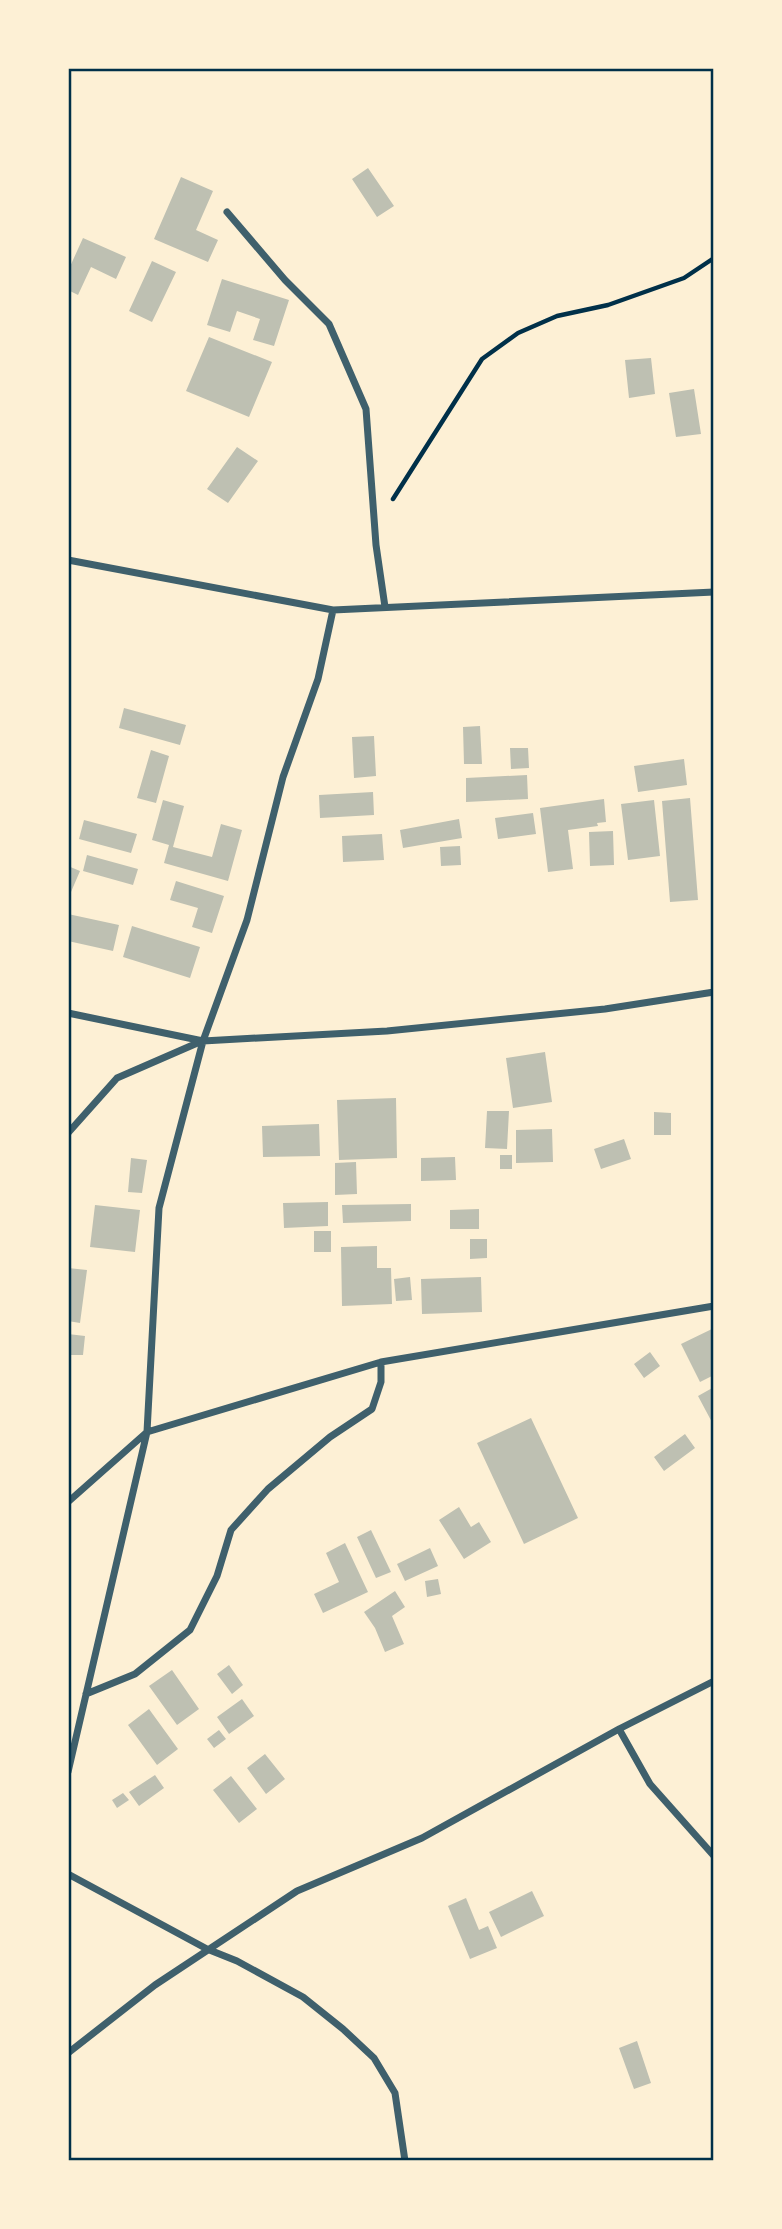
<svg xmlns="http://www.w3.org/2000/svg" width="782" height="2229" font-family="'Golos Text',sans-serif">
<rect width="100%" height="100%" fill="#fdf0d5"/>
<path fill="#bec0b2" d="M368,168L394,206L377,217L352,179Z
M181,177L213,191L196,230L218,240L208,262L154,239Z
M83,238L126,257L116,279L91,267L78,295L68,290V271Z
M152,261L176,272L152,322L129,311Z
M222,279L289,300L274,346L253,340L260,319L237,311L230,332L207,325Z
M209,337L272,362L249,417L186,391Z
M651,358L655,394L629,398L625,360Z
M694,389L701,434L676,437L669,393Z
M237,447L258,461L228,503L207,489Z
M124,708L186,725L180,745L119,728Z
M480,726L482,764H464L463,727Z
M374,736L376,776L354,778L352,737Z
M510,748H528L529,768L511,769Z
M151,750L169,756L156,803L137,798Z
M684,759L687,785L638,792L634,766Z
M527,775L528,799L466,802V778Z
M373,792L374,815L320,818L319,795Z
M690,798L698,900L670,902L662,801Z
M604,799L606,822L597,823L598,826L568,830L573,869L548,872L540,808Z
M163,800L184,806L173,847L212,857L221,824L242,830L228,881L164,863L169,845L152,840Z
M654,800L660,856L628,860L621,804Z
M533,813L536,834L498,839L495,818Z
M459,819L462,838L403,848L400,830Z
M84,820L137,834L131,853L79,839Z
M613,831L614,865L590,866L589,832Z
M382,834L384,860L343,862L342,836Z
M460,846L461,865L441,866L440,847Z
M87,855L138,869L133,885L83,871Z
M68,866L80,871L68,899Z
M176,881L224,896L212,933L192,927L198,908L170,900Z
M68,914L119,925L113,951L68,941Z
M132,926L200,947L190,978L123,957Z
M545,1052L552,1102L513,1108L506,1058Z
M396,1098L397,1158L339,1160L337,1100Z
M487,1111H509L507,1149L485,1148Z
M654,1112L671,1113V1135H654Z
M319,1124L320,1156L263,1157L262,1126Z
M552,1129L553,1162L516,1163V1130Z
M624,1139L631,1159L601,1169L594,1149Z
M500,1155H512V1169H500Z
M455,1157L456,1180L421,1181V1158Z
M131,1158L147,1160L142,1193L128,1192Z
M356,1162L357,1194L335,1195V1163Z
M328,1202V1226L284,1228L283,1203Z
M411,1204V1221L343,1223L342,1205Z
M95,1205L140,1210L135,1252L90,1247Z
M479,1209V1229H450V1210Z
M314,1231H331V1252H314Z
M470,1239H487V1258L470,1259Z
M377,1246V1268H391L392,1304L342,1306L341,1247Z
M68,1268L87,1270L80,1323L68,1321Z
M410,1277L412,1300L396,1301L394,1279Z
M481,1277L482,1312L422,1314L421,1279Z
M714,1328V1375L700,1382L681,1344Z
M68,1334L85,1336L83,1355H68Z
M650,1352L660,1366L644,1378L634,1364Z
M714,1387V1426L698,1396Z
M531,1418L578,1518L524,1544L477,1443Z
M685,1434L695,1448L664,1471L654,1457Z
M459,1507L471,1527L479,1522L491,1542L464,1559L439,1520Z
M371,1530L391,1572L376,1578L357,1537Z
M345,1543L368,1592L323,1613L314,1594L339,1582L326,1553Z
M430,1548L438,1566L405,1581L397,1564Z
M438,1579L441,1594L427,1597L425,1581Z
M395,1591L405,1607L392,1616L404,1644L385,1652L375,1628L364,1612Z
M229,1665L243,1685L232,1694L217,1674Z
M172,1670L199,1709L177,1725L149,1686Z
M242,1699L254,1716L229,1734L217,1717Z
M149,1709L178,1749L157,1765L128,1725Z
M219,1730L226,1739L214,1748L207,1739Z
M265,1754L285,1779L266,1794L247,1768Z
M155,1775L164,1788L139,1806L129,1792Z
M231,1776L257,1809L239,1823L213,1790Z
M123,1793L129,1800L117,1808L112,1800Z
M532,1891L544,1916L501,1937L489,1912Z
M466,1898L479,1930L488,1926L497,1948L470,1959L448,1906Z
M637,2041L651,2083L634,2089L619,2048Z"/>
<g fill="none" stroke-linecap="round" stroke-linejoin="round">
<path stroke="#003049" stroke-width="4.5" d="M393,499L482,359L518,333L557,316L608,305L684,278L714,258"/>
<path stroke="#3f606c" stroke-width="7" d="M227,212L285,280L329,324L366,409L376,545L385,607
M68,560L333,610L714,592
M68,1013L203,1041L387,1031L605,1009L714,992
M68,1133L117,1078L202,1041
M68,1502L147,1432L381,1362L714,1306
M86,1694L135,1674L190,1630L217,1576L231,1530L268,1489L330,1437L372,1409L381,1382V1362
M619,1729L650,1784L714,1856
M68,1772L147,1432L159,1208L203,1041L247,920L283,777L318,679L333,610
M68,1874L207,1949L237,1961L303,1997L343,2029L374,2058L395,2093L405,2161
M68,2053L155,1985L297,1891L422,1838L619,1729L714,1681"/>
</g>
<rect width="782" height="2229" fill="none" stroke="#fdf0d5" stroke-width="140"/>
<rect x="70" y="70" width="642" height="2089" fill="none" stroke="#003049" stroke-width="2.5"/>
</svg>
